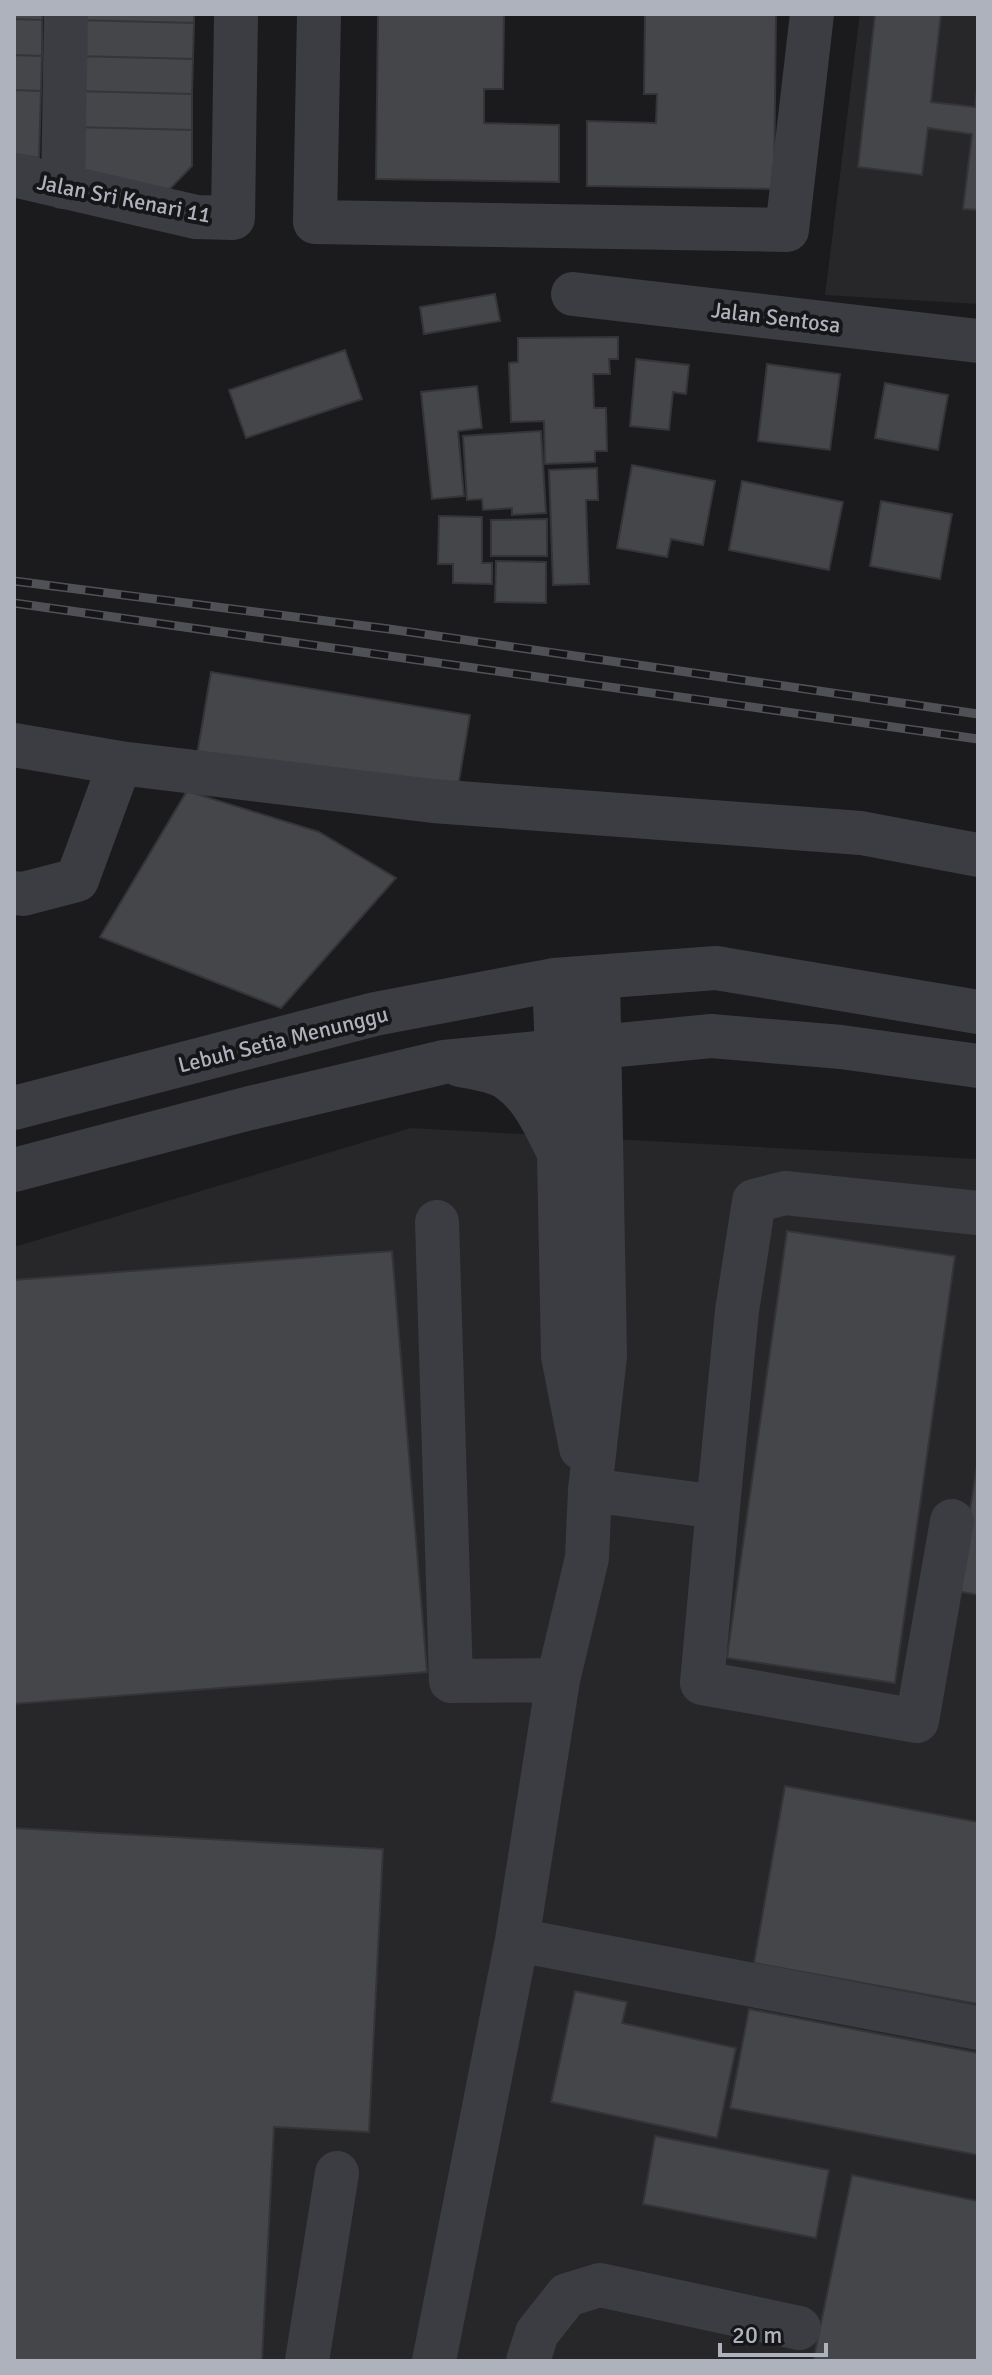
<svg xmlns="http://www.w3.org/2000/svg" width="992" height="2375" font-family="Signika,sans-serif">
<rect width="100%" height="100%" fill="#1b1b1d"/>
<path fill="#27272a" d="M860,14H978V304L825,295Z
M411,1128L978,1159V2361H14V1247Z"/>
<path fill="#45464a" stroke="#353539" stroke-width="2" d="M14,14H43L42,20L14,19Z
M76,14H194V23L75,20Z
M378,14H504L503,89H484V123L559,125V182L376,179Z
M645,14H776L774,189L587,186V121L656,123L657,94H644Z
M875,14H941L931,102L975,107L978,79V210L963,209L972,134L928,128L922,175L858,167Z
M14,19L42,20V56L14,55Z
M75,20L194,23L193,59L75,56Z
M14,55L42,56L41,91L14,90Z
M75,56L193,59L192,94L74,91Z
M14,90L41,91L39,158L14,154Z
M74,91L192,94V130L73,127Z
M73,127L192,130V166L167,192L68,166Z
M495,294L500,321L424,334L420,307Z
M618,337V359H609L610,374H593L594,408H606L607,451H595V462L545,464L544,421L511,422L509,363L518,362V338Z
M345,350L362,399L246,438L229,390Z
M636,359L689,365L686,394L673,392L669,430L630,426Z
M767,364L840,374L830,450L758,441Z
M885,383L948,395L938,450L875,438Z
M477,386L482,428L458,431L464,496L432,499L421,392Z
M541,431L546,513L512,515V508L483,510L482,499L467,500L463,436Z
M632,465L715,481L703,545L671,539L667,557L617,548Z
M597,468L598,500H586L589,584L553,585L549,470Z
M742,481L843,502L829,570L729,550Z
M881,501L952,514L940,579L870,566Z
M439,516L482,517V563H492V584L453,583V564H438Z
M547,519V556H491V520Z
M496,561L546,562V603L495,602Z
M211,672L470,715L456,799L197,755Z
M187,791L319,832L396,878L281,1008L100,937Z
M787,1231L955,1256L895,1683L727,1658Z
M392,1251L427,1672L14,1704V1280Z
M978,1459V1595L957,1591Z
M785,1786L978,1822V2004L754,1963Z
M14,1828L383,1849L369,2132L274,2127L262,2361H14Z
M575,1991L627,2002L622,2023L736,2048L717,2138L551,2102Z
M749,2009L978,2053V2155L730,2108Z
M655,2136L829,2170L816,2238L643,2204Z
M852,2175L978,2201V2361H813Z"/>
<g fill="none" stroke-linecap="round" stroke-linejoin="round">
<path stroke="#3c3d42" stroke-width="44" d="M319,14L315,222L787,230L812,14
M14,175L196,217L233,218L236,14
M63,187L66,14
M573,294L978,341
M14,745L120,763L433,801L861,833L978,855
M14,893L23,894L77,880L120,763
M554,980L557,1052L563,1356L581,1448
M460,1065C475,1068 495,1070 508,1079C533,1096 545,1125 558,1151
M14,1108L375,1014L554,980L716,968L978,1012
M14,1170L250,1108L444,1062L711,1036L841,1047L978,1066
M437,1222L451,1681L558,1680
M590,1490L718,1507L737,1311L754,1201L785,1193L978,1213
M718,1507L702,1683L917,1721L952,1521
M517,1940L978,2028
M307,2361L337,2173
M434,2361L517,1940L558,1680L587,1558L590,1490L605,1356L598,977
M528,2361L537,2333L567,2295L600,2285L799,2328"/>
<defs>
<path id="rail" d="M14,581L389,629L978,714
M14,603L978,739"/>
</defs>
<use href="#rail" stroke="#4f5157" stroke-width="9"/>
<use href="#rail" stroke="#161618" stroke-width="6" stroke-dasharray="18" stroke-linecap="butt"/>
</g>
<g text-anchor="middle" stroke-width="8" stroke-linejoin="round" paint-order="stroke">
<g font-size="22" fill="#aeb2bc" stroke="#161618">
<text transform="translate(124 198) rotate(11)" y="8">Jalan Sri Kenari 11</text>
<text transform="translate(776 317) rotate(7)" y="8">Jalan Sentosa</text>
<text transform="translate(283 1039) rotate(-14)" y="8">Lebuh Setia Menunggu</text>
</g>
</g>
<rect width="992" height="2375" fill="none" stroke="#aeb2bc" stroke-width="32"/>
<path d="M720 2343v12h106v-12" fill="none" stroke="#aeb2bc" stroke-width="4"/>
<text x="732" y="2343" font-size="24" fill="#aeb2bc" stroke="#161618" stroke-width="6" paint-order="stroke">20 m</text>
</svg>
